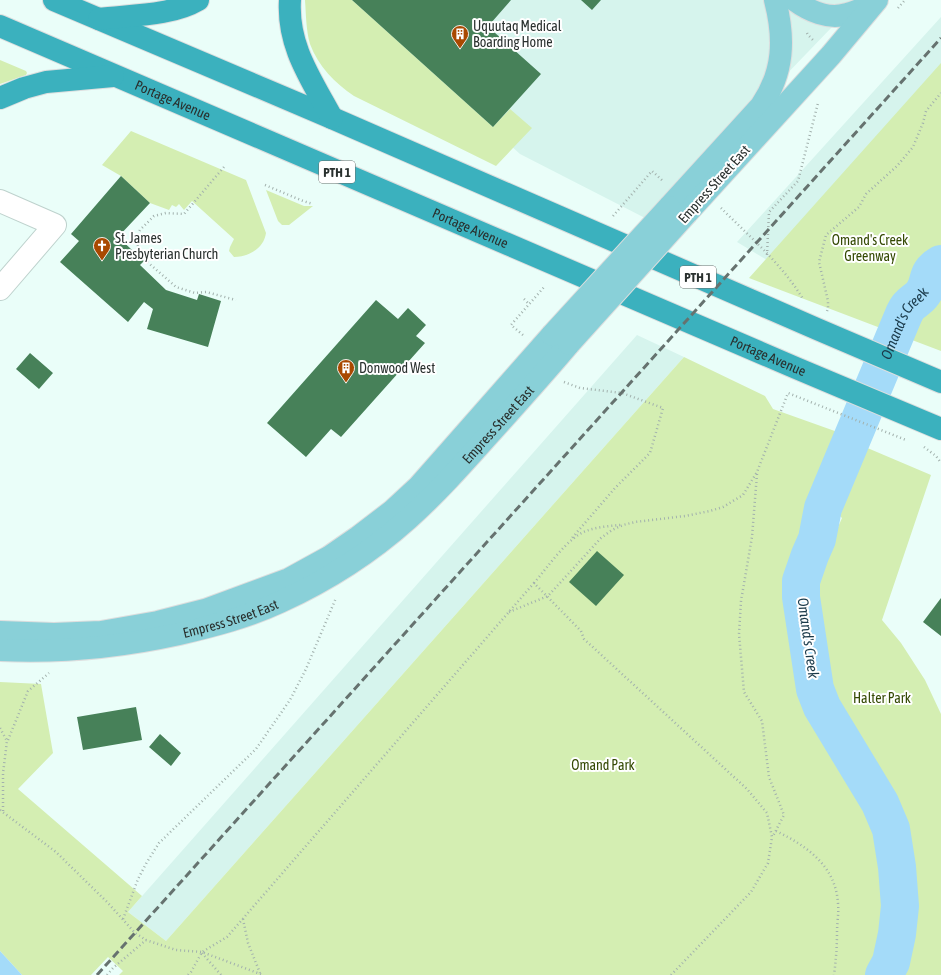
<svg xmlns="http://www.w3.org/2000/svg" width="941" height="975" font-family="'Asap Condensed',sans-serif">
<rect width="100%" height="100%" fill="#eafef9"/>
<path fill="#d6f4ed" d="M348,0H858L647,219L520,154Z
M941,17V109L790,274L737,242Z
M637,335L684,357L166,941L128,912Z"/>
<path fill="#d4eeb2" d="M305,0H352L493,127L510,109L532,128L496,166L354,96C335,83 318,66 310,44C306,30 306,14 305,0Z
M0,60L26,71L27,73L26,75L0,84Z
M941,63V351L749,278Z
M131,131L246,180L266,233C264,248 249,257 234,257L229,251L230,247L234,239L192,201L184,210L179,204L176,207L172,205L169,210L150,203L121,176L102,165Z
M266,190L304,206H313L289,225H282L278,221Z
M684,357L765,396L773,409L846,435L834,469L814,503L809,532V545L800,562L791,587V617L796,647L800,692L815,720L853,772L860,789L871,806L872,820L885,846L889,870L890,908L888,933L883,955L872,975H119L123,971L108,957L91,975H22L0,951V682L41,684L53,753L18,789L142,896L128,912L166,941Z
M858,444L931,475L882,620L901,643L925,680L941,714V975H894L900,955L909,893L896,821L879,783L838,715L824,667L818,628L811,599L812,578L820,561L829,548L842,518L833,510L845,481Z"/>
<path fill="#a4dbf9" d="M0,951L22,975H0Z"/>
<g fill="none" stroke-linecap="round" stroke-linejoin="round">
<path stroke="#a4dbf9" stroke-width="38" id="s1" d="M884,975L891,962L897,934L900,906L897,867L891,829L880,803L822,707L815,689L801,597V581L810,555L817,539L823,508L904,314C905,312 907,308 909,306C913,301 919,299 923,293C932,280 924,274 941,264"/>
</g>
<path fill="#478159" d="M352,0H511L491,23L488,21L485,24L541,74L493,127Z
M581,0H601L592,10Z
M121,176L150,203L118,237L144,261L140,265L166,290L197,300L199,294L221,301L208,347L147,329L153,309L144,302L128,322L60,262L79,241L71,234Z
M376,300L398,319L408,308L426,325L416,336L425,343L341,437L331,429L306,457L267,423Z
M30,353L53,373L39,389L16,369Z
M597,551L624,575L596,606L569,582Z
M941,598V636L923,622Z
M136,707L142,740L83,750L77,717Z
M160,734L181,753L171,766L149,747Z"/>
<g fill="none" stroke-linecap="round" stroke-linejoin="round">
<defs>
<path id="minor" d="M0,201L55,225L0,289"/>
<g id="major">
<path d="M794,0C809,11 829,20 847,14C856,12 865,7 873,4"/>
<path d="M669,207L761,106C784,72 785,39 775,0"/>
<path d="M687,213L831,55L877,0"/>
<path d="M0,632L54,634L101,632L158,622L205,610L289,579L329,557L358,537L392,511L419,486L552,335"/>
<path id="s2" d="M0,650C61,653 120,647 179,634C213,626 248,617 280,602C326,581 370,553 408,519C436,494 461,466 486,438C514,407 542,376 569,344"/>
</g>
<g id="highway">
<path d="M54,0L332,118L817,329L941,382"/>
<path d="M290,0C287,46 311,79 332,118"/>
<path d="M99,19C130,15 171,16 198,0"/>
<path id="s3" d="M0,26L796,368L941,429"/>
<path d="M0,98L24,88L46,82L113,76"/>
</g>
</defs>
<use href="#minor" stroke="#bed2cd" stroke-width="24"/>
<use href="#major" stroke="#dddede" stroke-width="24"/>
<use href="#highway" stroke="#dddede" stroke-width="24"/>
<path stroke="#a2b1ad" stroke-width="2.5" stroke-dasharray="1 3" stroke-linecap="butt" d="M898,8L905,0
M807,33L808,35L814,41
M224,167L184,214L166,213L154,216L140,230L136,238L139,250L144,259L176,287L195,293L206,292L236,300
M265,185L303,201L313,204
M721,208C749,236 782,264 803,299
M613,216L652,171L664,182
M767,255L769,212L798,181L818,103
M524,299L529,304
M827,311L828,308V301L819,262L826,235L859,207L866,194L897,166L913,147L923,123L926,111L941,93
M523,335L511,325L545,286
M564,382L580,388L622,393L663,408L650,453L615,488L572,538
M924,447L936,456L941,463
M757,474L752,537L741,601L739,634L744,692L762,721L769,777L784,815L773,836
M534,583C548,567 567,538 586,531C597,527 609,526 620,525
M509,612L548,596L601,538L612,530L623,525L635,522L685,516L710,511L723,507L743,495L757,472L788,393L906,440
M0,728L7,741L3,773V812
M8,740L28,691L49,673
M0,810L56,852L108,903L135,933L146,940L176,950L202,952L263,975
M776,831C807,846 836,866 838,904C839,913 837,923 837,932C837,947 836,960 834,975
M123,919L138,879L147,862L159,843L256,749L290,700L306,669L336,598
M243,919L248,943L260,973
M202,953L221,975
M107,975L113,968L146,940
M188,975L191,972L202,952L227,937L534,583L581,631L584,639L747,789L767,813L772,837L768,863L751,892L671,975"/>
<use href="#minor" stroke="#fff" stroke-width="22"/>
<use href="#major" stroke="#89d0d8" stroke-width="22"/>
<use href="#highway" stroke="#3bb1be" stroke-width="22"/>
<path stroke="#66726f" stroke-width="3" stroke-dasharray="8 4" stroke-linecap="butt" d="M97,975L941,38"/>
<defs>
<path id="major-bridge" d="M552,335L669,207
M569,344L687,213"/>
</defs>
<use href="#major-bridge" stroke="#dddede" stroke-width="24" stroke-linecap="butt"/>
<use href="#major-bridge" stroke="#89d0d8" stroke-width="22"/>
</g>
<defs>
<symbol id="building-pin" viewBox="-11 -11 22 30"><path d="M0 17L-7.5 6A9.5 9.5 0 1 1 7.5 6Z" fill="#a94900" stroke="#fff"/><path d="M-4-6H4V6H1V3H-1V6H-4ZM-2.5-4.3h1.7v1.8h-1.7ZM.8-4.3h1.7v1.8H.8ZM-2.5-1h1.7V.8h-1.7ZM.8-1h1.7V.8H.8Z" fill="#fff"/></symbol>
<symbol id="church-pin" viewBox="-11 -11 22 30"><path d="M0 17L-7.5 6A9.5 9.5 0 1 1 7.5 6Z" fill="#a94900" stroke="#fff"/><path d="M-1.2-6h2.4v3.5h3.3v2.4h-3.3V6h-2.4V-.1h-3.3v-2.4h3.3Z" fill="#fff"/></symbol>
</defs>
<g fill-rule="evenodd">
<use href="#building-pin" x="450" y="24" width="20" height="27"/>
<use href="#church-pin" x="92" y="236" width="20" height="27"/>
<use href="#building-pin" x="336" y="358" width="20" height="27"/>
</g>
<g text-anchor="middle" stroke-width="4" stroke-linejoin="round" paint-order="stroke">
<g fill="#fff" stroke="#696e6d" stroke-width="1">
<rect x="319" y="161" width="36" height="22" rx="3"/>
<rect x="680" y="266" width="36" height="22" rx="3"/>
</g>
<g font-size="13" font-weight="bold" fill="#29302e">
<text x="337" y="177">PTH 1</text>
<text x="698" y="282">PTH 1</text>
</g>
<g font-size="14" fill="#29302e" stroke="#fff" text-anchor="start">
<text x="473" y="31">Uquutaq Medical<tspan x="473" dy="16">Boarding Home</tspan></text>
<text x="115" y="243">St. James<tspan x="115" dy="16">Presbyterian Church</tspan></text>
<text x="359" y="373">Donwood West</text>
</g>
<g font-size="14" fill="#29302e" stroke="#fff">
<text dy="5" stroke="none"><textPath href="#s3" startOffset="188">Portage Avenue</textPath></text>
<text transform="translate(714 184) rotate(-48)" y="5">Empress Street East</text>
<text dy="5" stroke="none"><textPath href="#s3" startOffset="512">Portage Avenue</textPath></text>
<text dy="5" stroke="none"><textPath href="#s3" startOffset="836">Portage Avenue</textPath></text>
<text dy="5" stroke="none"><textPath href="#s2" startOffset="570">Empress Street East</textPath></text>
<text dy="5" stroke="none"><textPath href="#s2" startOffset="234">Empress Street East</textPath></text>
</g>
<g font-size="14" fill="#344903" stroke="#fff">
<text x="870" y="245">Omand's Creek<tspan x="870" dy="16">Greenway</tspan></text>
<text x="882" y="703">Halter Park</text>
<text x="603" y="770">Omand Park</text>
</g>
<g font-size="15" font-style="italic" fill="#1a3a4a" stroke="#fff">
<text dy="5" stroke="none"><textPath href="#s1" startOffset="697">Omand's Creek</textPath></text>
<text transform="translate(808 638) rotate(82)" y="5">Omand's Creek</text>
</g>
</g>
</svg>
